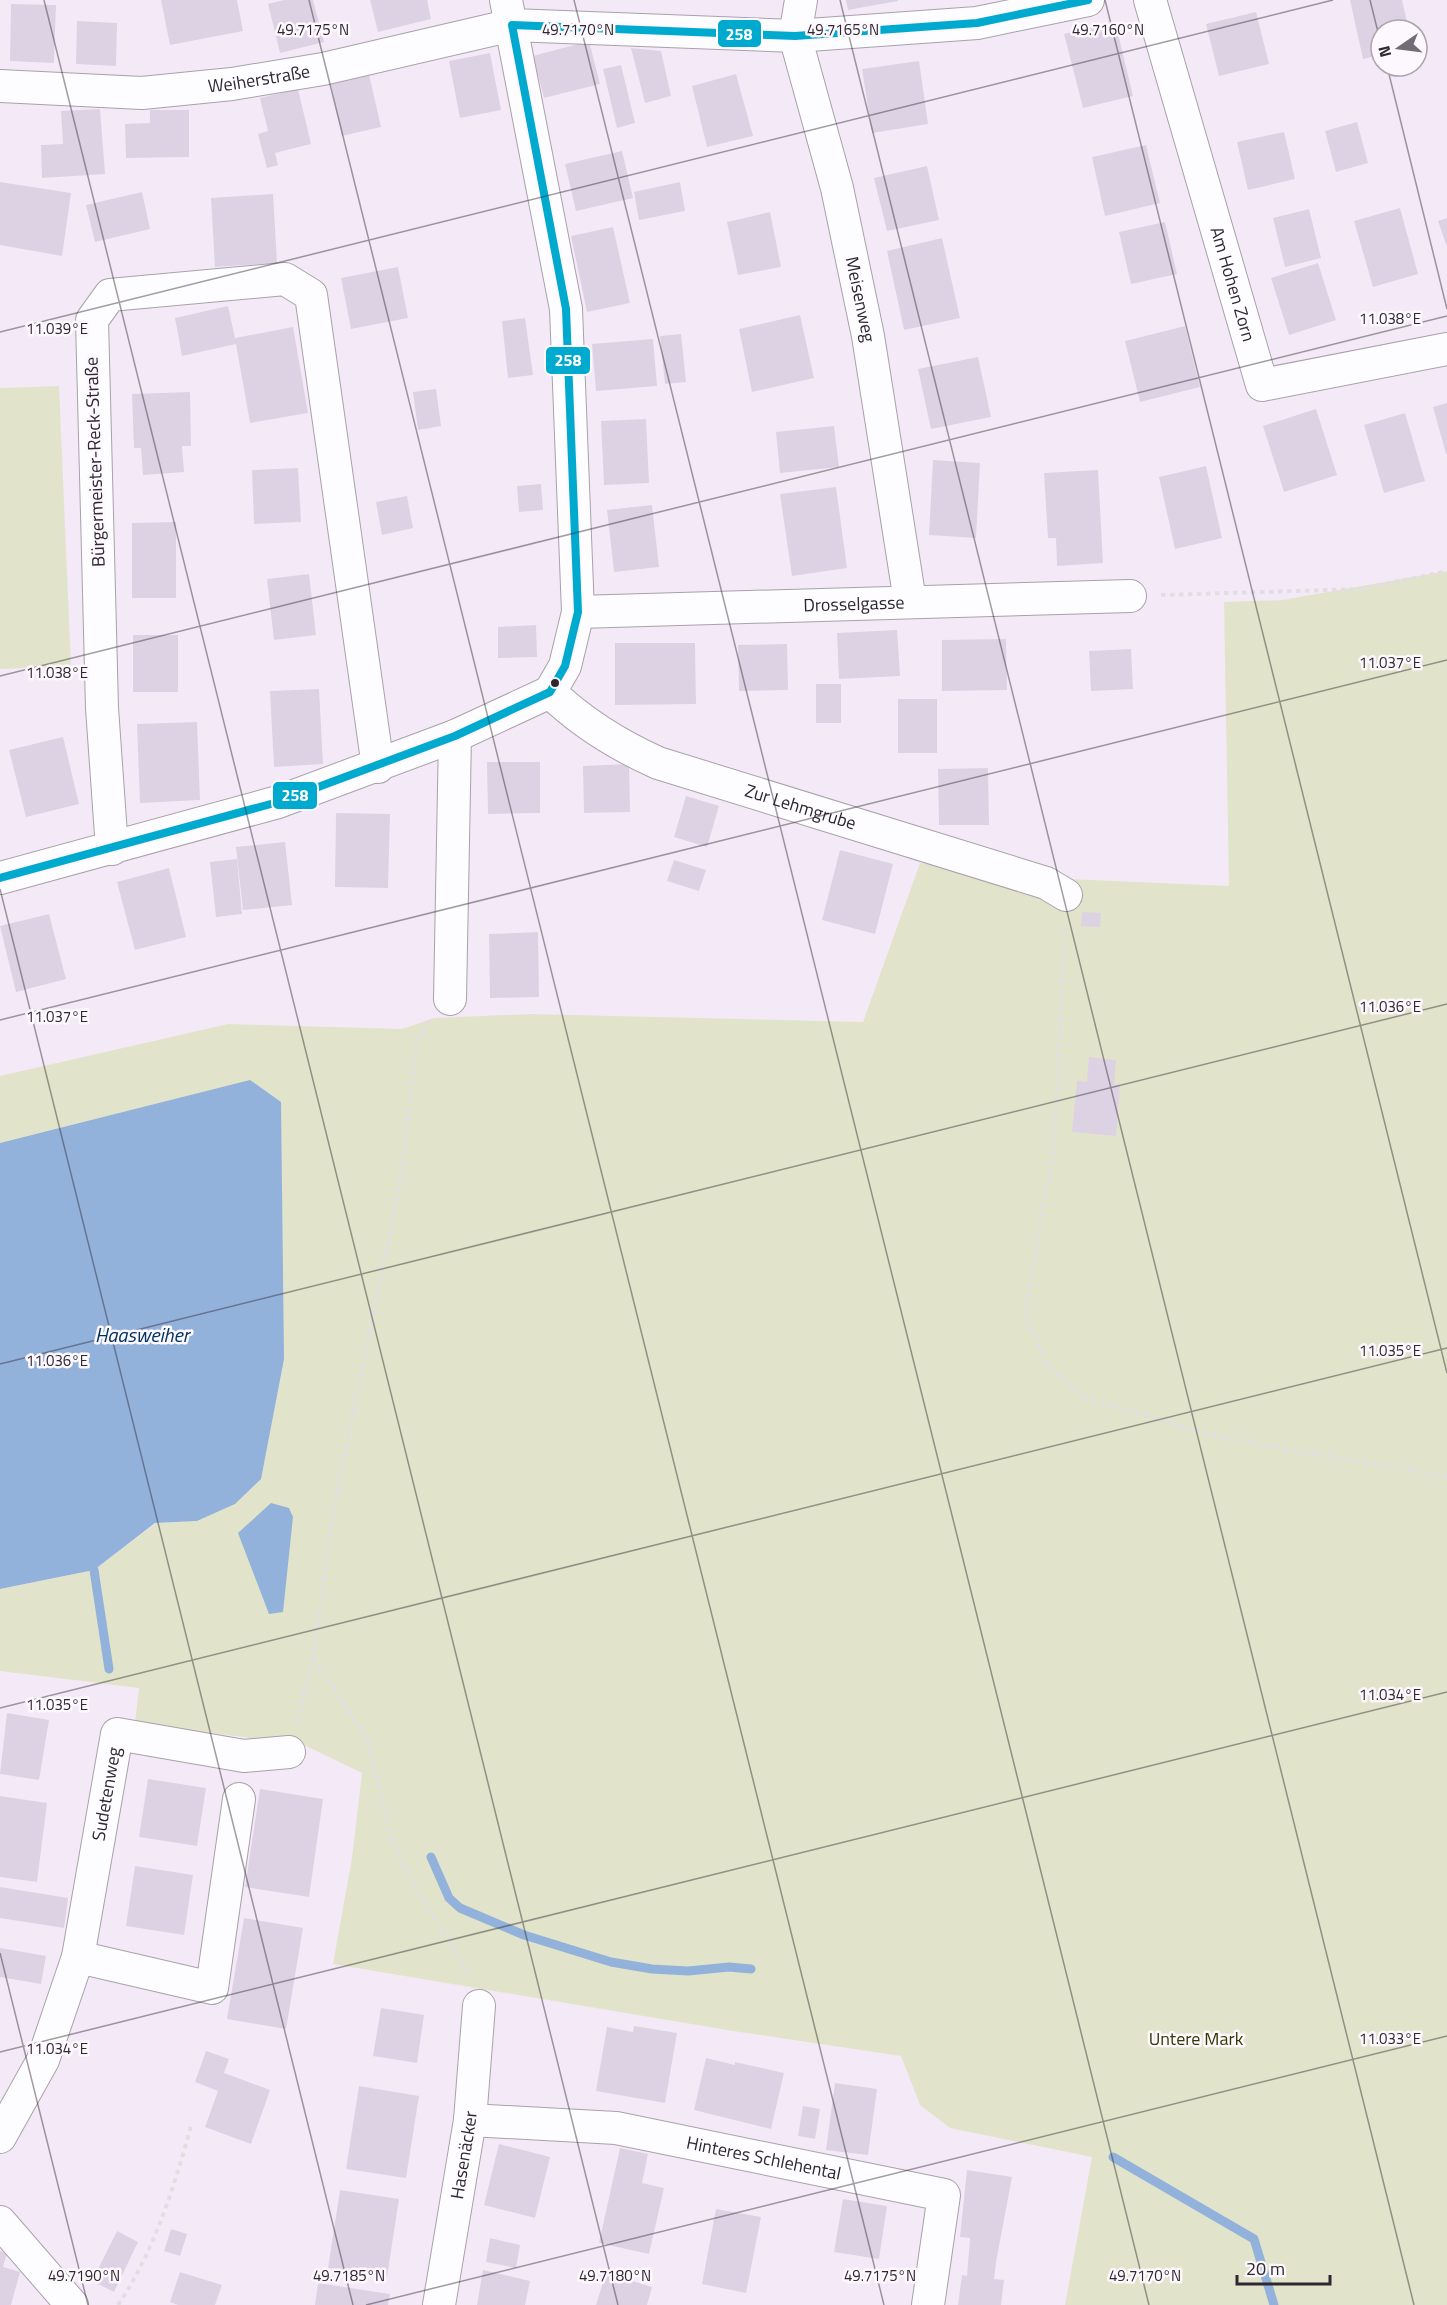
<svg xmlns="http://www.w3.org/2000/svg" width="1447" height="2305" font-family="'Titillium Web',sans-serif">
<rect width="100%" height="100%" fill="#f4eaf7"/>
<path fill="#e1e4ca" d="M59,386L71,666L0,669V388Z
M1447,571V2305H1065L1092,2157L950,2128L920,2105L901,2056L733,2031L333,1964L352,1858L362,1773L304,1745L135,1723L139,1688L0,1671V1589L94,1570L156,1523L197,1521L235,1504L5,1142L0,1143V1076L228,1024L402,1029L434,1018L531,1014L863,1022L920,863L1068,879L1229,886L1224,602L1282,600Z"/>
<path fill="#93b2db" d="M250,1080L281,1102L284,1359L261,1479L235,1504L197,1521L155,1523L94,1570L0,1589V1143Z
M271,1503L289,1508L293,1517L283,1612L269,1614L238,1533Z"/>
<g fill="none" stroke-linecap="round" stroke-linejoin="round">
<path stroke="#93b2db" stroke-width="9" d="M94,1570L109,1669
M431,1857L449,1898L460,1908L524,1935L611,1962L652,1969L688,1971L729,1967L751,1969
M1113,2157L1254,2239L1274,2305"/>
</g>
<path fill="#ddd2e4" d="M161,0H237L243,31L170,45Z
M284,0H313L324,42L280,53L268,4Z
M370,0H427L431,19L378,32Z
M846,0H898V1L848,10Z
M1350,0H1402L1409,30H1381V55L1363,59Z
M11,4L56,5L54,63L10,61Z
M1256,12L1269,64L1219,76L1206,24Z
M77,21L117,23L116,66L76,64Z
M1115,21L1133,96L1083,108L1064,34Z
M589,41L600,84L544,98L533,56Z
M631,48L661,51L671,96L645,103Z
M490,53L501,110L460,118L449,61Z
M919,61L928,124L872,133L862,69Z
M621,65L635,123L617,128L603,69Z
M368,70L381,127L342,136L330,79Z
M736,74L753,136L707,147L692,86Z
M298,89L311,144L275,153L278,165L267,168L258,134L268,131L260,98Z
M100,109L105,174L42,178L41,145L63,144L61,111Z
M150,110H189V157L126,158L125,124L150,123Z
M1357,122L1368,163L1336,172L1325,131Z
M1284,132L1295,179L1248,190L1237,142Z
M1146,145L1160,203L1105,216L1092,157Z
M622,151L633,198L576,211L565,164Z
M927,166L939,220L887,231L874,178Z
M0,182L71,193L62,256L0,245Z
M680,182L685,211L639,220L634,192Z
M142,192L150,229L95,242L86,205Z
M273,194L277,263L215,267L211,198Z
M1400,208L1418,274L1373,287L1354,221Z
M1309,209L1321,258L1285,267L1273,218Z
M770,212L781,267L738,275L727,222Z
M1447,218V247L1438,221Z
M1165,222L1177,274L1131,284L1119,232Z
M613,227L630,303L587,312L571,236Z
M942,238L960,318L904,330L887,251Z
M1318,263L1336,320L1289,335L1271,278Z
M398,267L408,318L351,329L341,278Z
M228,306L235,338L293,327L308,413L250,423L236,344L182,356L175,318Z
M800,315L814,378L752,392L739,329Z
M525,318L533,375L508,378L502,321Z
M1185,326L1200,387L1140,402L1125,341Z
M681,334L686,382L665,384L660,336Z
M653,339L657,386L596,391L592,344Z
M978,357L991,417L931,429L918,369Z
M436,389L441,426L418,430L413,392Z
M190,392L191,446H182L184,472L143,475L141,448H134L132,394Z
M1447,403V454H1446L1433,407Z
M1316,409L1337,475L1284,492L1263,426Z
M1405,413L1425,481L1384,493L1364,425Z
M646,419L649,483L604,485L601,421Z
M834,426L839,467L780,473L776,432Z
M933,460L980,463L976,538L929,535Z
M1206,466L1222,538L1175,549L1159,477Z
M298,468L301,522L254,524L252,470Z
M1098,470L1103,563L1057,566L1056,538H1048L1044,473Z
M541,484L543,510L519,512L517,486Z
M836,487L847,568L792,576L780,494Z
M407,496L413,528L382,535L376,502Z
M652,505L659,567L614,572L607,510Z
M176,522V598H132V523Z
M309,574L316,635L274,640L267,579Z
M536,625L537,657L498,658V627Z
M897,630L900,676L839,679L837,633Z
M133,635H178V692H133Z
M1006,639L1007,690L942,691V640Z
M615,643H695L696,704L615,705Z
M787,644L788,690L739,691L738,645Z
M1131,649L1133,689L1091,691L1089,651Z
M816,684H841V723H816Z
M319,689L323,764L274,767L270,691Z
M898,699H937V753H898Z
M197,722L200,800L140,803L137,724Z
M63,737L79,804L26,817L9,750Z
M487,762H540V813L488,814Z
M629,764L630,812L584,813L583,766Z
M988,768L989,825H939L938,769Z
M686,796L719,806L707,847L674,837Z
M336,813L390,814L388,888L335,887Z
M285,842L292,905L243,910L236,847Z
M840,850L893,864L875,934L822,920Z
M237,859L242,914L216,917L210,862Z
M674,860L706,870L699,891L667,881Z
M169,868L186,937L135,950L117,882Z
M1082,912L1101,913L1100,927L1081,926Z
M49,914L66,979L16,992L0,926Z
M538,932L539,997L490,998L489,934Z
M1089,1057L1116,1060L1114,1084L1120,1085L1116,1136L1072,1132L1077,1081L1087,1082Z
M7,1713L49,1720L39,1780L0,1774Z
M148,1779L206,1788L197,1846L139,1837Z
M260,1789L323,1799L309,1897L245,1887Z
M0,1796L47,1803L37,1882L0,1877Z
M135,1866L193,1875L184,1935L126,1926Z
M0,1887L68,1898L64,1928L0,1918Z
M244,1918L303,1928L286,2029L227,2019Z
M0,1948L46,1956L41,1984L0,1977Z
M381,2008L424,2015L417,2063L373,2056Z
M634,2026L677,2033L665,2103L596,2091L607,2027L633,2032Z
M206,2051L229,2059L224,2073L270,2090L251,2144L205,2127L218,2091L195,2082Z
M706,2058L735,2065V2062L784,2073L771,2129L694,2110Z
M835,2083L877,2089L868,2155L826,2150Z
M359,2086L419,2096L406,2178L346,2169Z
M803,2106L820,2109L815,2139L798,2136Z
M499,2144L550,2157L535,2218L484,2205Z
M620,2148L648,2154L642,2183L664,2188L649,2254L599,2243Z
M967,2170L1012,2177L996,2262L994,2279L1004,2280L1001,2305H958L962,2275L967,2276L970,2238L960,2237Z
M340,2190L399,2199L387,2277L328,2268Z
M843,2199L887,2206L879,2259L834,2252Z
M716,2209L761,2217L746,2293L702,2284Z
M171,2229L187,2234L180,2256L164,2251Z
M117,2231L138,2242L114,2292L92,2281Z
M490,2238L520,2245L516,2268L486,2262Z
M0,2251L7,2253L3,2267L20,2272L11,2305H0Z
M483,2270L530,2281L525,2305H477Z
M180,2272L222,2285L215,2305H178L170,2302Z
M606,2273L652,2287L647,2305H596Z
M318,2283L390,2294L388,2305H315Z"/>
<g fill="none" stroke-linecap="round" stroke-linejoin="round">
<defs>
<g id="minor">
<path d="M506,0L566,309L578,612L565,666L550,692"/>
<path id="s1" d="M801,0L795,36L837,188L868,336L910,601"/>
<path id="s2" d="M1150,0L1262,385L1447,349"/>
<path id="s3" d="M0,86L142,93L232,84L323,69L512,25L795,36L977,23L1088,0"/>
<path id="s4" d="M578,612L1130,596"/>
<path id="s5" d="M550,692C582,723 618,745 658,763L1046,883L1066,895"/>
<path d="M112,849L102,708L92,320L110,295L285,279L311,295L378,767"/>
<path d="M0,878L278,802L455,736L550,692"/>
<path d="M450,999L455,736"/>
<path id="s6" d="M239,1799L212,1988L78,1957L117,1734L244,1756L289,1752"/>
<path id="s7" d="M470,2120L616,2128L944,2195L928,2305"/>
<path d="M0,2137L43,2060L78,1957"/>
<path d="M0,2222L72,2305"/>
<path id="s8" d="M439,2305L470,2120L479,2006"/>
</g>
</defs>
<use href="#minor" stroke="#a8a1ab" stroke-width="34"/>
<path stroke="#e1dee2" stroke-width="4" stroke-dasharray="4.5 4.5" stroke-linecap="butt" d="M1161,595L1361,589L1447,571
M1065,926L1054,1148L1025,1314L1048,1368L1088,1399L1222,1438L1447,1476
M313,1658L367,1739L392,1839L408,1875L470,1976
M297,1722L313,1658L334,1508L401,1178L417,1041L429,1021
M118,2305C155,2250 174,2187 192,2123"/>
<use href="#minor" stroke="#fdfcfe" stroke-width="32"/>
<defs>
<path id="bus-1" d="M0,878L278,802L455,736L550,692L565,666L578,612L566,309L512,25L795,36L977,23L1088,0"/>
</defs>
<use href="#bus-1" stroke="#fcf8fd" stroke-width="12"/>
<use href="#bus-1" stroke="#00a9ce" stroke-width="8"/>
</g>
<path fill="none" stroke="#2e2730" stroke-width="1.5" stroke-opacity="0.45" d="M44,0L618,2305M309,0L884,2305M574,0L1149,2305M840,0L1414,2305M1105,0L1447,1373M1370,0L1381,44M1387,66L1447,309M0,332L1333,0M0,676L1447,316M0,889L353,2305M0,1020L1447,660M0,1364L1447,1004M0,1708L1447,1348M0,1953L88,2305M0,2052L1447,1692M366,2305L1447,2036"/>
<circle fill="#2e2730" stroke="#fcf8fd" stroke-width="2" cx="555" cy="683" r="5"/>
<g text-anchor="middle" stroke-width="5" stroke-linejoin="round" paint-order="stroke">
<g font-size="18" fill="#2e2730" stroke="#fcf8fd">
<text dy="6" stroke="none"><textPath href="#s3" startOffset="260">Weiherstraße</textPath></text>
<text dy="6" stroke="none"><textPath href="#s2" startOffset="296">Am Hohen Zorn</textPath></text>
<text dy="6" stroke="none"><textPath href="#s1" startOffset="308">Meisenweg</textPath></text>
<text transform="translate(95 462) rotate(-92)" y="6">Bürgermeister-Reck-Straße</text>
<text dy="6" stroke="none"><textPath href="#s4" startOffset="276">Drosselgasse</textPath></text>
<text dy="6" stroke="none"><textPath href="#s5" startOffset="279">Zur Lehmgrube</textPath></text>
<text dy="6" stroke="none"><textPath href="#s6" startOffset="494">Sudetenweg</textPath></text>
<text dy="6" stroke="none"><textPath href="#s8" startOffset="152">Hasenäcker</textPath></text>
<text dy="6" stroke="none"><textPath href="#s7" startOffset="297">Hinteres Schlehental</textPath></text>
</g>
<g font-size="18" fill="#313a03" stroke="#fcf8fd">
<text x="1196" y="2045">Untere Mark</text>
</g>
<g font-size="20" font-style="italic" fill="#003465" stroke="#fcf8fd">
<text x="142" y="1342">Haasweiher</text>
</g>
</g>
<g font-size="15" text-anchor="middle" fill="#2e2730" stroke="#fcf8fd" stroke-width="5" stroke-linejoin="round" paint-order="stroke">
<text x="313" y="35">49.7175°N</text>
<text x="578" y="35">49.7170°N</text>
<text x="843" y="35">49.7165°N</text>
<text x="1108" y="35">49.7160°N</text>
<text x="1390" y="324">11.038°E</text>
<text x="57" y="334">11.039°E</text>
<text x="1390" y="668">11.037°E</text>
<text x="57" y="678">11.038°E</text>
<text x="1390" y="1012">11.036°E</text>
<text x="57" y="1022">11.037°E</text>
<text x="1390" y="1356">11.035°E</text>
<text x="57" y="1366">11.036°E</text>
<text x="1390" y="1700">11.034°E</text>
<text x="57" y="1710">11.035°E</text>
<text x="1390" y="2044">11.033°E</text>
<text x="57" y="2054">11.034°E</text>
<text x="84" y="2281">49.7190°N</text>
<text x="349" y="2281">49.7185°N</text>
<text x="615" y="2281">49.7180°N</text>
<text x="880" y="2281">49.7175°N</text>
<text x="1145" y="2281">49.7170°N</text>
</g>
<g stroke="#fcf8fd" stroke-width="2">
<rect x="717" y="19" width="45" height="29" rx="6" fill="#00a9ce"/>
<rect x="545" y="346" width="46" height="29" rx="6" fill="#00a9ce"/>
<rect x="272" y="781" width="46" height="29" rx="6" fill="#00a9ce"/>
</g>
<g font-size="16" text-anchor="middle" font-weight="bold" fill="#fff">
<text x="739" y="40">258</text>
<text x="568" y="366">258</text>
<text x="295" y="801">258</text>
</g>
<g transform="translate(1399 48) rotate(256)"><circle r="28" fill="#fcf8fd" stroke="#aaa4ab" stroke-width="1.5"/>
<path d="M0-4.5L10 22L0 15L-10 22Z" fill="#736b76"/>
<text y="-9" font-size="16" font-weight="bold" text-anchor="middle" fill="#2e2730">N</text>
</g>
<path d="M1237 2275v9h93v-9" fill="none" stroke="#2e2730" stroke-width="3"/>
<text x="1246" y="2275" font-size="18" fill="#2e2730" stroke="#fcf8fd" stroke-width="4.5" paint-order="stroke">20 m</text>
</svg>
